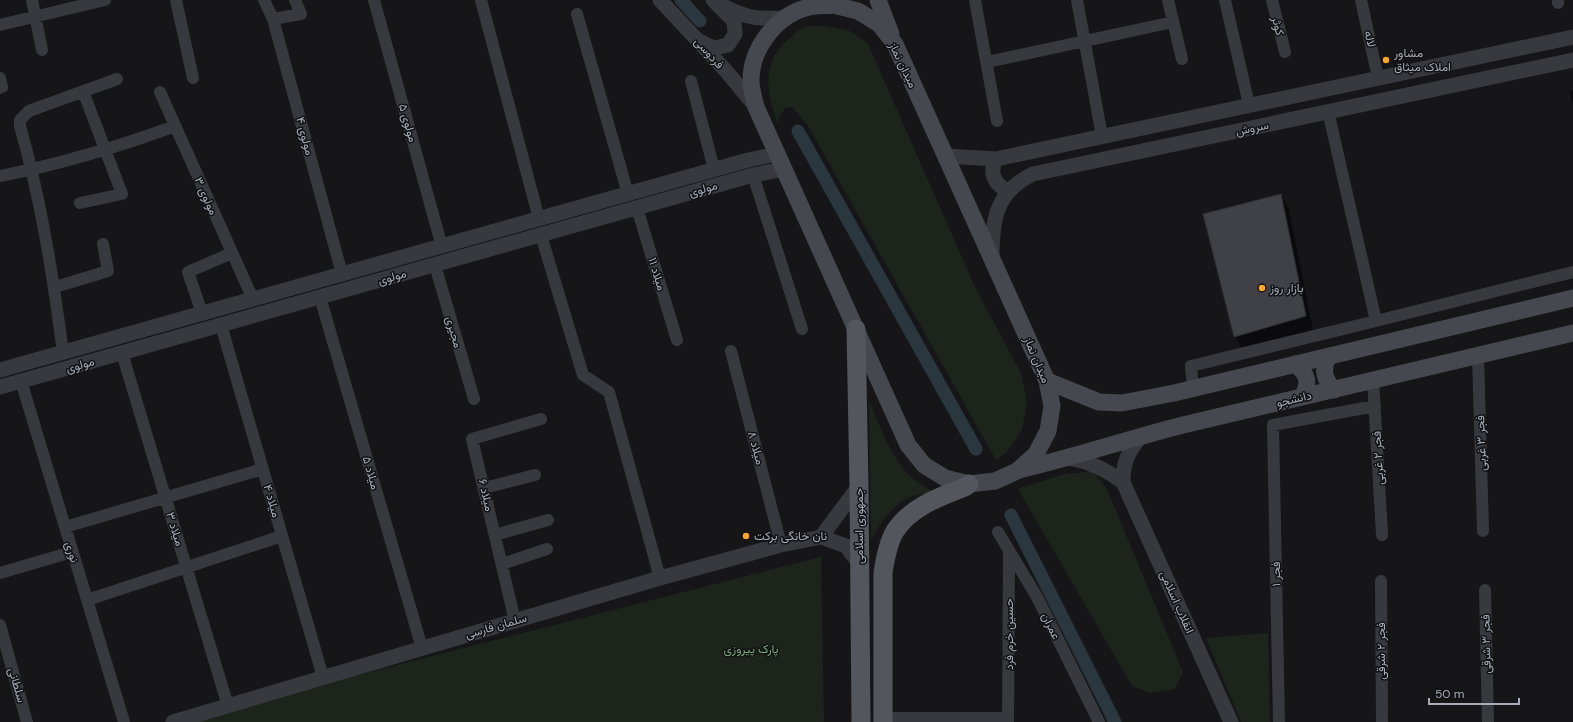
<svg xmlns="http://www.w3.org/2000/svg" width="1573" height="722" font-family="'DM Sans',Vazirmatn,sans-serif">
<rect width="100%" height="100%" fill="#161619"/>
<path fill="#1c241c" d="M826,26L850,31L868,44L976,289L1021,373L1027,402L1022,430L1006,453L996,460L807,124L792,107L785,108L779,117V125C766,94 760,62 790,38C794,35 800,28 805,27C811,25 820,26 826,26Z
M869,400C881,429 893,465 920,484C924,487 929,489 934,492C927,493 919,494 912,496C892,504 882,522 871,539Z
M1093,471L1107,489L1183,672L1175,689L1149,693L1132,686L1018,489L1061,475Z
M821,557L824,722H174Z
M1268,633L1270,722H1241L1206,638Z"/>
<path fill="#0007" d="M1573,90V107L1569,91Z
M1281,195L1289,209L1313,330L1243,350L1235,336Z"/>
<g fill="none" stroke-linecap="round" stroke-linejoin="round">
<path stroke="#2b373e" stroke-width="13" d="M681,0L700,21
M798,131L976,449
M1011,515L1115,722"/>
</g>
<path fill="#404146" stroke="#303035" d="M1281,194L1306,316L1234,337L1203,214Z"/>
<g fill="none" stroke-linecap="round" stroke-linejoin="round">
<path stroke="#37393e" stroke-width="12" d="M32,0L42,50
M176,0L193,78
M264,0L273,19L342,274
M374,0L442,247
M481,0L539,219
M975,0L997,121
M1077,0L1102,136
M1168,0L1182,59
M1225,0L1249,105
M1272,0L1285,52
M1361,0L1378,78
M1558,0V3
M577,14L628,194
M273,19L301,14L295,0
M0,25L105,0
M987,62L1173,22
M0,78L2,87L0,88
M691,81L714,169
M160,92L253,299
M1328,111L1376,321L1573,272
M753,175L802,329
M0,176C60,164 118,147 175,126
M80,203L122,194L83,91
M637,208L677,340
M541,235L583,375L609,392L660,578
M435,265L474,399
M55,287L108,271L103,244
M320,297L422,648
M202,313L188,272L232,253
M221,325L323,677
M731,351L781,545
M63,353C53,276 41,200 20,126V120L29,111L117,79
M122,353L228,706
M1478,355L1483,531
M1373,380L1382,535
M21,381L124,722
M1193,388L1191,366L1376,321
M484,488L535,475
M65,527L263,469
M998,532L1037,597L1099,722
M495,535L548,520
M502,564L547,549
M0,573L72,552
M1381,581L1382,722
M1485,590L1488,722
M87,600L282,536
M515,621L472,439L541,419
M0,625L27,722
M883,718H1008
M1008,722L1009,551
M1279,722L1273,425L1375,406"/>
<path stroke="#37393e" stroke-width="15" d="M660,0L727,72L756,107
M725,7C749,19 759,19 785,18
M699,41L714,48L728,45L735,34L734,21L713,0
M945,156L996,159L1573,37
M996,159C989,173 994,185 1009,191
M992,258C992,221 995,192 1033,174L1573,60
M0,370L748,160L777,154
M0,387L753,175L784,169
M1141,436C1128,452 1123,462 1123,482L1231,722
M1069,458C1090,462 1107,470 1123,482
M821,537L859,486
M821,537L846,546L859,563
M173,722L660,578L781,545L821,537"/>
<path stroke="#45484e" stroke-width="17" d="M878,0L891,34
M833,5L858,11L879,24L895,44L1047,381L1052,406L1048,431L1036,454L1017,471L995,481L969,484L945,478L924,465L908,445L756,107C754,99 752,91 751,83C750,49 776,15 809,7C817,5 826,6 833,5Z
M1328,357C1322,370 1324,379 1334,390
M1295,364C1308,374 1310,383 1302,397
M1047,381L1099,402L1122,403L1174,393L1573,298
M1019,470C1075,457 1128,439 1183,425L1573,333"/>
<path stroke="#53565d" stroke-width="19" d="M856,329L859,486L861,722
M883,722V573C885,559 888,543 895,531C911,507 939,497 965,487L969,484"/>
</g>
<g fill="#ffa628" stroke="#111114" stroke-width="1.5">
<circle cx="1386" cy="60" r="4"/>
<circle cx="1262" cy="288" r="4"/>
<circle cx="746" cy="536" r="4"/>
</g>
<g text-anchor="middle" stroke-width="3" stroke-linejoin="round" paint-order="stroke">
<g font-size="12" fill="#a7aeba" stroke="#111114">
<text transform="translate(1278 26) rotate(76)" y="4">کوثر</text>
<text transform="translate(1370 39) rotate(77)" y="4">لاله</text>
<text transform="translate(709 53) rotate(48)" y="4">فردوسی</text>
<text transform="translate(903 65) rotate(64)" y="4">میدان نماز</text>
<text transform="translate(408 123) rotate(74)" y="4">مولوی ۵</text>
<text transform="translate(1252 128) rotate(-12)" y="4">سروش</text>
<text transform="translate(305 136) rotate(75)" y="4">مولوی ۴</text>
<text transform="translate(703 189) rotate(-16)" y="4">مولوی</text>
<text transform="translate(206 196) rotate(66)" y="4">مولوی ۳</text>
<text transform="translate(657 274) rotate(73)" y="4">میلاد ۱۱</text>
<text transform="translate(392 277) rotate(-16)" y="4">مولوی</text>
<text transform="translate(454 332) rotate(74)" y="4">مجیری</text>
<text transform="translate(1037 360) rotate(67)" y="4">میدان نماز</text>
<text transform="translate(80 365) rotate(-16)" y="4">مولوی</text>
<text transform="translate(1294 399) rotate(-13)" y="4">دانشجو</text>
<text transform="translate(1481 443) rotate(-92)" y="4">فجر ۳ غربی</text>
<text transform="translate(756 448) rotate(75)" y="4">میلاد ۸</text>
<text transform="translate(1378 458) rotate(-93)" y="4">فجر ۲ غربی</text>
<text transform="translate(371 473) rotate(74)" y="4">میلاد ۵</text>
<text transform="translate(486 495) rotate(77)" y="4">میلاد ۶</text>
<text transform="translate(272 501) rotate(74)" y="4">میلاد ۴</text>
<text transform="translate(859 526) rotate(-90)" y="4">جمهوری اسلامی</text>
<text transform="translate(175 529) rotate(73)" y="4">میلاد ۳</text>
<text transform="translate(72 552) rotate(73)" y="4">نوری</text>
<text transform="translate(1276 574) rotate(-91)" y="4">فجر ۱</text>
<text transform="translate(1177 602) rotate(66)" y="4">انقلاب اسلامی</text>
<text transform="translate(496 626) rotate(-16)" y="4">سلمان فارسی</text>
<text transform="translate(1051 626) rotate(64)" y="4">عمران</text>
<text transform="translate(1009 634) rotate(-90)" y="4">حسین خرم فرد</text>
<text transform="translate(1486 644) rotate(-91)" y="4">فجر ۳ شرقی</text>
<text transform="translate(1381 651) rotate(-90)" y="4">فجر ۲ شرقی</text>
<text transform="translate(17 685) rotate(74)" y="4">سلطانی</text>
</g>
<g font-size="12" fill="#a7aeba" stroke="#111114" text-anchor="start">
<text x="1394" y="57">مشاور<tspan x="1394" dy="14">املاک میثاق</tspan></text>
<text x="1270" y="292">بازار روز</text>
<text x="754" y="540">نان خانگی برکت</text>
</g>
<g font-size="12" fill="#7da77c" stroke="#111114">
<text x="751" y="653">پارک پیروزی</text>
</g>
</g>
<path d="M1429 698v6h90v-6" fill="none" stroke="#a7aeba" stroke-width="2"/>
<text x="1435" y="698" font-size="12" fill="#a7aeba" stroke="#111114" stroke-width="3" paint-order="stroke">50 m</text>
</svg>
